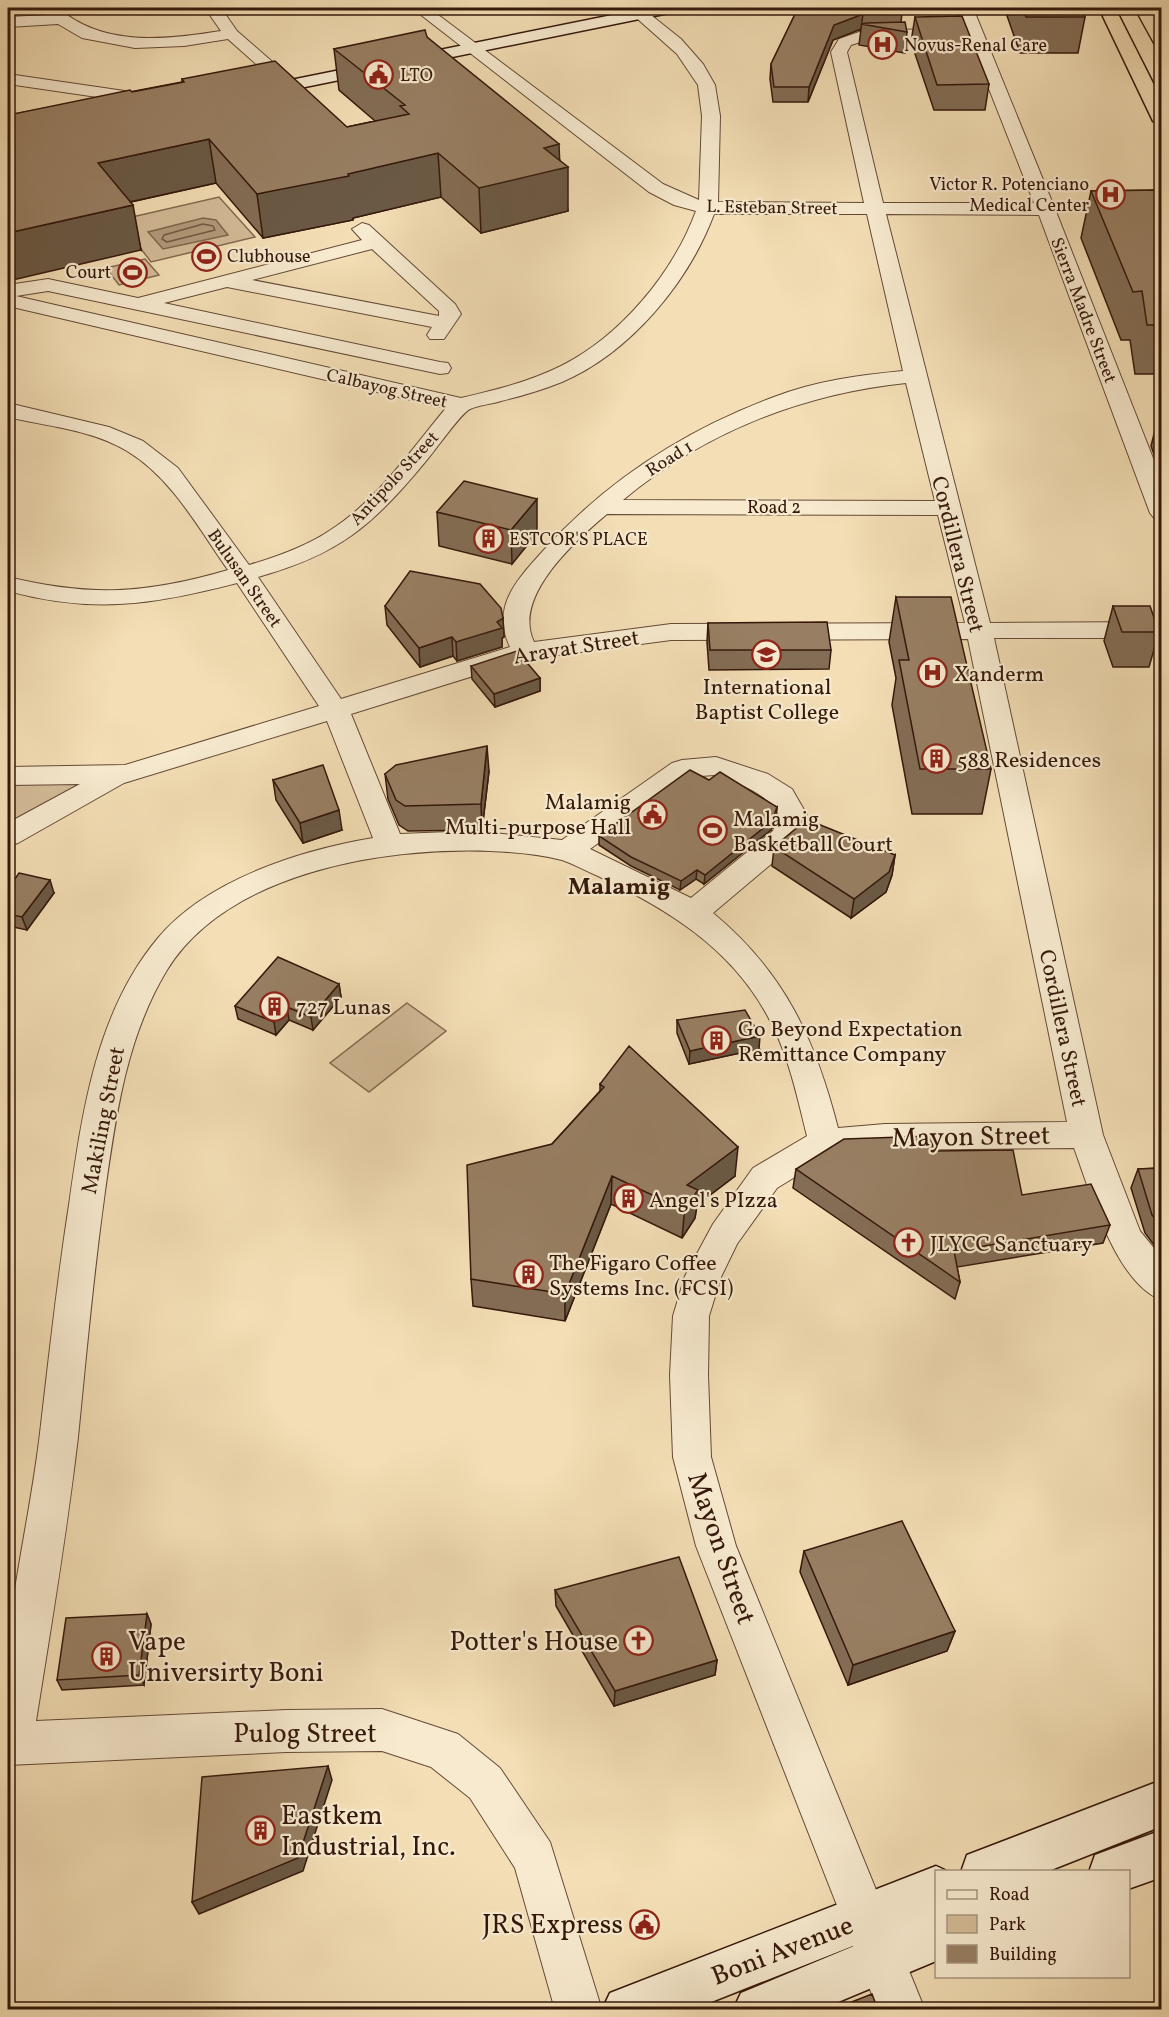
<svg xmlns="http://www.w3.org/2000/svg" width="1169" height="2017" font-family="Vollkorn,serif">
<rect width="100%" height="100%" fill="#f3deb5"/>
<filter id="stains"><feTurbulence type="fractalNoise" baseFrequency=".00333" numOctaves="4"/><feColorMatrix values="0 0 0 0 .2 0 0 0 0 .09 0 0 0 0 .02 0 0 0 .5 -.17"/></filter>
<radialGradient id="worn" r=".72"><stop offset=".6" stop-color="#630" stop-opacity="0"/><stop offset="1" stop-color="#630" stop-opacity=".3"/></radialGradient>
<path fill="#d3bc98" stroke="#846a52" stroke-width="1.5" d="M219,197L255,237L151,262L119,220Z
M145,259L159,275L119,285L106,268Z
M8,782H93L8,827Z
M407,1003L446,1031L369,1092L330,1063Z"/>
<path fill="#b29b7b" stroke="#80674e" stroke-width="1.5" d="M203,218L216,220L228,235L163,249L148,232Z"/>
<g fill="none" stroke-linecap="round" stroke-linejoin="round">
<path stroke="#745a43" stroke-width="1.5" d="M203,224L213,226L215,230L167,242L162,239L164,235Z"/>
<defs>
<path id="street" d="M41,8H58C104,47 164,40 221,31L205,8H221L237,31L299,85L290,90L284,89L228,39L184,46L135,48L82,38L58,24L8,27V17L47,15Z
M412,8H429L663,184L699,200L702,116L698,85L677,54L632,14L634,11H646L681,39L703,64L715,85L720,116L718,202L864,203L831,52L839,39L862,31L965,28L957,8H973L1055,209L1162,481V520L1154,518L1150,513L1039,215L886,214L990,623L1162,622V638H994L1103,1135L1140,1231L1162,1258V1300C1116,1284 1090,1191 1074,1148L885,1150L831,1155L777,1188L737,1244L721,1277L709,1316L708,1375L711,1457L736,1546L925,2010H878L696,1546L673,1457L670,1375L673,1316L685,1276L713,1224L753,1168L807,1136C797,1096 788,1052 767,1015C730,947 666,908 598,876C586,871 574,864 562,860C539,854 514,852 490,851C384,847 228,872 167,970C125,1039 115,1121 104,1199C93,1278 86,1358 78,1437C67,1532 51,1627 36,1721L286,1710L382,1709L458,1734L500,1768L550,1842L602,2010H555L515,1868L470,1798L431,1767L382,1751L286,1752L8,1765C8,1724 3,1680 8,1639C16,1570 32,1502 40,1433C49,1357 57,1281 69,1205C82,1113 96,1012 158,938C206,880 301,850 373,838L327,721L124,783L18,843L8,846V823L80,784L8,785V767L125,765L319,706L237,583C152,605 93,614 8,591V577C91,597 146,594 228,570C199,529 172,478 127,451C93,430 46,426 8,417V403L109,427L143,441L178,468L249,565C276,557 305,547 329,531C376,502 411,450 446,408L8,306V285L48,279L138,298L362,240L352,229L362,223L369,225L455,304L461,314L444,339H430L427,335L432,327L227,287L164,303L440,362L448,363L451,368L448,373L440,374L48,291L16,296L461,398C495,390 529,382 561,366C621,336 673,273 696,211L674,205L649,192ZM969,38L1034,203H883L847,52L851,45L864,41ZM714,214H867L903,371C860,375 815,381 774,397C685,430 606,481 542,552C516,581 491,607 510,647L341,699L258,577C340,554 372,526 426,461C435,451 460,414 470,409C479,405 492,404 501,401C522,396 542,390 562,382C630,353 689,282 714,214ZM372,249L439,311V316L252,280ZM906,383L935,501L623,500C704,432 802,394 906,383ZM607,514L938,515L965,623L671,624L534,642C512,597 575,541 607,514ZM968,639L1067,1122L885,1124L838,1128C815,1039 785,973 713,913L796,843L807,815L792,789L768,774L716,757L682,760L672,763L562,840L474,831L400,834L351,714L528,659L671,640ZM714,775C739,784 765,791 779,815L773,831L691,898L590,849L689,777Z
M8,74L152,95L161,100L152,105L8,84Z"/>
<path id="secondary" d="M647,8H677L669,13L256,97L247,92L256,87Z
M1162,1780V1826L1046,1872H961L967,1855Z
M1162,1830V1877L1128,1889V1872H1089L1095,1855Z
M936,1866L949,1872H936V1961L819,2010H733L741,1993L878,1936L691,2010H602L610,1993Z"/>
<path id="highway" d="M1099,8H1115L1162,101V126L1153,121Z"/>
</defs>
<use href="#street" stroke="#644a36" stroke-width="2"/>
<use href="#secondary" stroke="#35180b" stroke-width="3"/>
<use href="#highway" stroke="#35180b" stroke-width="3"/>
<use href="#street" fill="#f7eacf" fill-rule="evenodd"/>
<use href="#secondary" fill="#f7eacf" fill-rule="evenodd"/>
<use href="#highway" fill="#f3deb5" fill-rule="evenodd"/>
<path stroke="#35180b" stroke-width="1.5" d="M1134,8L1162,59"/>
</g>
<path fill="#836d55" stroke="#35180b" stroke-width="1.5" d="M798,8L902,13L901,22L907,32L905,53L859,45L861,29L833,40L808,102H773L770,79L771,64Z
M991,8H1081L1085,17L1078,53H1020L1005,10H992Z
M915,17L989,84L985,110H934L911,42Z
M427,37L560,160L568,211L481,233L441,197L353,218V220L263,238L216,183L131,202L141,250L9,115L182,82V79L347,127L375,121L339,90L334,49Z
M1161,190V374H1135L1130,340H1121L1081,238L1091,191Z
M1157,422H1161V474L1151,446Z
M437,512L537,533L512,564L439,546Z
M896,597L991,769L982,814H912L892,705L896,678L889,642Z
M385,606L503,618L504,637L502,638V647L457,661L453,656L420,667L387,625Z
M1113,606L1159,632L1149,667H1113L1104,641Z
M708,623L831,650L829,669L709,670L707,642Z
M471,666L540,678V691L495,707L472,679Z
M489,771L482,830L408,831L399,825L388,799L385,774Z
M273,780L342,830L303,843L276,800Z
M709,780L777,807L776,816L771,830L704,884L696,879L680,890L631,866L599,845V836Z
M774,847L895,855L892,875L886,892L851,918L772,866Z
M8,889L54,893L27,930L8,926Z
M339,984L341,997L313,1030L289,1020L276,1035L238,1019L235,1006Z
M677,1020L759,1049L689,1064L677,1033Z
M600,1084L735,1176L697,1205L695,1218L682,1238L611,1204L565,1321L473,1306L471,1279L552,1144L600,1091Z
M934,1151L1022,1195L1110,1225L1103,1243L957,1267L960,1282L955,1299L793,1188L796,1169Z
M1161,1168V1249H1157L1145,1233L1131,1188L1138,1169Z
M804,1551L955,1631L947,1651L848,1685L800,1572Z
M555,1590L717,1660L715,1675L614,1706L556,1606Z
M147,1614L151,1624L144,1685L62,1690L57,1680Z"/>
<path fill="#6a5945" stroke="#35180b" stroke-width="1.5" d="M863,14L861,29L833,40L808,102L809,87L834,25Z
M209,139L216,183L107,207L98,163Z
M559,144L560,169L568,167V211L481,233L479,188L544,148Z
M438,153L441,197L353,218V220L263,238L257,194Z
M133,205L141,250L8,281V233Z
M537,499V533L512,564L511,530Z
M503,618L504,637L502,638V647L457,661L456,642L497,622Z
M452,637L453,656L420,667L419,648Z
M540,678V691L495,707L494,694Z
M487,746L489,771L482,830L481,804Z
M777,807L776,816L771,830L704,884L705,875Z
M339,810L342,830L303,843L300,823Z
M895,855L892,875L886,892L851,918L854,899Z
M697,870L696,879L680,890L681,881Z
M50,880L54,893L27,930L22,917Z
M339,984L341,997L313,1030L311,1017Z
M287,1007L289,1020L276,1035L274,1022Z
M760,1036L759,1049L689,1064L690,1051Z
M738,1147L735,1176L697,1205L695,1218L682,1238L687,1185Z
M612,1176L611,1204L565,1321V1294Z
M147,1614L151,1624L144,1685L139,1675Z
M955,1631L947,1651L848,1685L853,1665Z
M717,1660L715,1675L614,1706L615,1691Z
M328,1766L332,1780L303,1871L199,1914L192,1902Z"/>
<path fill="#987f63" stroke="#35180b" stroke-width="1.5" d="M798,8H901L902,13L863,14L834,25L809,87H774L771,64Z
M1022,8H1081L1085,17H1026Z
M962,16L989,84L937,85L915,17Z
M905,22L907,32L861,24L867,23Z
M425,30L427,37L559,144L544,148L568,167L479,188L438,153L348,174L349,176L257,194L209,139L98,163L133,205L8,233V113L9,115L130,90L132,92L184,82L182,79L275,61L347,127L409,114L400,106L405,105L334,49Z
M1161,190V325H1147L1142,291L1133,292L1091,191Z
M1157,422H1161V433Z
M464,481L537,499L511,530L437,512Z
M410,571L480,584L501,608L503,618L497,622L502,628L456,642L452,637L419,648L385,606Z
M896,597H951L991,769H920L899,660H909Z
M1113,606H1150L1159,632H1122Z
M827,622L831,650H710L708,623Z
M517,651L540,678L494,694L471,666Z
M487,746L481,804L405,806L396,800L385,774L396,765Z
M323,765L339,810L300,823L273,780Z
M690,770L709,780L720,772L777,807L772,821L705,875L697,870L681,881L631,857L599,836Z
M803,818L895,855L889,872L854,899L774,847L800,825Z
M19,873L50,880L22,917L8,914V889Z
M278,957L339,984L311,1017L287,1007L274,1022L235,1006Z
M745,1010L760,1036L690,1051L677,1020Z
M629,1046L738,1147L687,1185L698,1190L684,1210L612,1176L565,1294L471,1279L467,1165L552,1144L604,1087L600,1084Z
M931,1136L934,1151L1013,1150L1022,1195L1091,1184L1110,1225L954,1251L960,1282L796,1169L844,1139Z
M1161,1168V1226L1152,1215L1138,1169Z
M902,1521L955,1631L853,1665L804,1551Z
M679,1557L717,1660L615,1691L555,1590Z
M147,1614L139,1675L57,1680L66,1618Z
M328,1766L298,1858L192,1902L202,1777Z
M872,1994L878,2010H831Z"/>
<defs>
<symbol id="hospital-ring" viewBox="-11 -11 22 22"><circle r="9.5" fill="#f7eacf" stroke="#8f2418" stroke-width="1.5"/><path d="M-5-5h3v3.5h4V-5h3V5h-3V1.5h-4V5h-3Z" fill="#8f2418"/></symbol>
<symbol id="civic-ring" viewBox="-11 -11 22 22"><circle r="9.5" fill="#f7eacf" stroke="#8f2418" stroke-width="1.5"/><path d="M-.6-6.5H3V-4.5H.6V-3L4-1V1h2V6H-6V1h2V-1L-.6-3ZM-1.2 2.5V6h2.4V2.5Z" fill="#8f2418"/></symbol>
<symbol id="stadium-ring" viewBox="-11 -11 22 22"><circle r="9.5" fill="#f7eacf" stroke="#8f2418" stroke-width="1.5"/><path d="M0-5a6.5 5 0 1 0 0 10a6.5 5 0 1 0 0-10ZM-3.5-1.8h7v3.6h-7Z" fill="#8f2418"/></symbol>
<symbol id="building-ring" viewBox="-11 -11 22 22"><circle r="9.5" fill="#f7eacf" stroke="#8f2418" stroke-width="1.5"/><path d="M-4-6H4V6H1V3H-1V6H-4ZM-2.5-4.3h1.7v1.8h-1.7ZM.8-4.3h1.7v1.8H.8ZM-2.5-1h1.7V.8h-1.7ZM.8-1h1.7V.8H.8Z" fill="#8f2418"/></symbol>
<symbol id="school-ring" viewBox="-11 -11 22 22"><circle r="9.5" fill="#f7eacf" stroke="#8f2418" stroke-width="1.5"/><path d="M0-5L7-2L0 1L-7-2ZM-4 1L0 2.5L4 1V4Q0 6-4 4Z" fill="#8f2418"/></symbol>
<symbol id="church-ring" viewBox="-11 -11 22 22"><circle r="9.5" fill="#f7eacf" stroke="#8f2418" stroke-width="1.5"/><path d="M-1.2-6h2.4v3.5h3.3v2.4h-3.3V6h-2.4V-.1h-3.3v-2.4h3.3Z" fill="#8f2418"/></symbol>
</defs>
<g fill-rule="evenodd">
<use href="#hospital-ring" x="866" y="28" width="33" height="33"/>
<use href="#civic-ring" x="362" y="58" width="33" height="33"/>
<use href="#hospital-ring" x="1094" y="178" width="33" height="33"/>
<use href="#stadium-ring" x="190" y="240" width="33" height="33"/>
<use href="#stadium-ring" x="116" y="256" width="33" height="33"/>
<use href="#building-ring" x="472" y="522" width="33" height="33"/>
<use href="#school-ring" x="750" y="638" width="33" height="33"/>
<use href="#hospital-ring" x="916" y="656" width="33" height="33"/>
<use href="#building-ring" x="920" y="742" width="33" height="33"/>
<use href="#civic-ring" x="636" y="798" width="33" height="33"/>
<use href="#stadium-ring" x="696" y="814" width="33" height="33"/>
<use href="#building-ring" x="258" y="990" width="33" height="33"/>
<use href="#building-ring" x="700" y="1024" width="33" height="33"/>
<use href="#building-ring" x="612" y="1182" width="33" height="33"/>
<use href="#church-ring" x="892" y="1226" width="33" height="33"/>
<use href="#building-ring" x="512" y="1258" width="33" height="33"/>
<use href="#church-ring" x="622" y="1624" width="33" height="33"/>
<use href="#building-ring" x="90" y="1640" width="33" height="33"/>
<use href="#building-ring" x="244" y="1814" width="33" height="33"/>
<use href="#civic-ring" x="628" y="1908" width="33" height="33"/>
</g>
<g text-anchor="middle" stroke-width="4.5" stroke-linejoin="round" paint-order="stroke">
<g font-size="18" fill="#35180b" stroke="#f7eacf" text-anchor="start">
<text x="904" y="51">Novus-Renal Care</text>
<text x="400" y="81">LTO</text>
<text x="1089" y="190" text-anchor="end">Victor R. Potenciano<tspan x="1089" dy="21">Medical Center</tspan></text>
<text x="227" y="262">Clubhouse</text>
<text x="111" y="278" text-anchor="end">Court</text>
<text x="509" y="545">ESTCOR'S PLACE</text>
</g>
<g font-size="18" fill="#35180b" stroke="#f7eacf">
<text transform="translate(772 207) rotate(1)" y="6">L. Esteban Street</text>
<text transform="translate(1084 310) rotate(69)" y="6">Sierra Madre Street</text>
<text transform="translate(387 388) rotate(13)" y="6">Calbayog Street</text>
<text transform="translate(669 458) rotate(-32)" y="6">Road 1</text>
<text transform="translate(394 478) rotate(-47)" y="6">Antipolo Street</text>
<text x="774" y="513">Road 2</text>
<text transform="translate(245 578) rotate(55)" y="6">Bulusan Street</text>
</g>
<g font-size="22" fill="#35180b" stroke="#f7eacf">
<text transform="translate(959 554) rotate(76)" y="8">Cordillera Street</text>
<text transform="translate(576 646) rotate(-9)" y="8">Arayat Street</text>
<text transform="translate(1064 1028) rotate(78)" y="8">Cordillera Street</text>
<text transform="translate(102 1120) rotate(-79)" y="8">Makiling Street</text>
</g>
<g font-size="22" fill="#35180b" stroke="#f7eacf" text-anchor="start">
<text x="954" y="681">Xanderm</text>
<text x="767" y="694" text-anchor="middle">International<tspan x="767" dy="25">Baptist College</tspan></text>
<text x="957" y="767">588 Residences</text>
<text x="631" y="809" text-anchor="end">Malamig<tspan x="631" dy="25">Multi-purpose Hall</tspan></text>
<text x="733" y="826">Malamig<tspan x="733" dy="25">Basketball Court</tspan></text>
<text x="296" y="1014">727 Lunas</text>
<text x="738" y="1036">Go Beyond Expectation<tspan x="738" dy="25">Remittance Company</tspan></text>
<text x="649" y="1207">Angel's PIzza</text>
<text x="930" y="1251">JLYCC Sanctuary</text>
<text x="549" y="1270">The Figaro Coffee<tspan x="549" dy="25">Systems Inc. (FCSI)</tspan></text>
</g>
<g font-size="24" font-weight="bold" fill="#35180b" stroke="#f7eacf">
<text x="619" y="894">Malamig</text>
</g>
<g font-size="27" fill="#35180b" stroke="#f7eacf">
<text transform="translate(971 1136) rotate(-1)" y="9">Mayon Street</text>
<text transform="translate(722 1548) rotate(71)" y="9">Mayon Street</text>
<text x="305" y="1742">Pulog Street</text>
<text transform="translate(782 1950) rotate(-21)" y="9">Boni Avenue</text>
</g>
<g font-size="27" fill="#35180b" stroke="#f7eacf" text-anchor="start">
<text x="128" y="1650">Vape<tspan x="128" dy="31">Universirty Boni</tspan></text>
<text x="618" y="1650" text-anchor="end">Potter's House</text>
<text x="281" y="1824">Eastkem<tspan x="281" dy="31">Industrial, Inc.</tspan></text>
<text x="623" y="1933" text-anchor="end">JRS Express</text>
</g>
</g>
<rect width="1169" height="2017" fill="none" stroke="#f3deb5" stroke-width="30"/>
<rect x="9" y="9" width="1151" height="1999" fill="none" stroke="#35180b" stroke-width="3"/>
<rect x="15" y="15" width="1139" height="1987" fill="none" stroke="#35180b" stroke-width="1.5"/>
<rect x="935" y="1870" width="195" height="108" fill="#f7eacf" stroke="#a99681" stroke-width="1.5"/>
<rect x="947" y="1890" width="30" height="9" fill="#f7eacf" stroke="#a99681" stroke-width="1.5"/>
<text x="989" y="1900" font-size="18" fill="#35180b">Road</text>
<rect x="947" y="1915" width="30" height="18" fill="#d3bc98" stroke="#a99681" stroke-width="1.5"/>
<text x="989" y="1930" font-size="18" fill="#35180b">Park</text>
<rect x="947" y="1945" width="30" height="18" fill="#987f63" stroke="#a99681" stroke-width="1.5"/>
<text x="989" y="1960" font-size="18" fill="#35180b">Building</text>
<rect width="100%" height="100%" filter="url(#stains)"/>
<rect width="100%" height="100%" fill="url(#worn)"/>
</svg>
